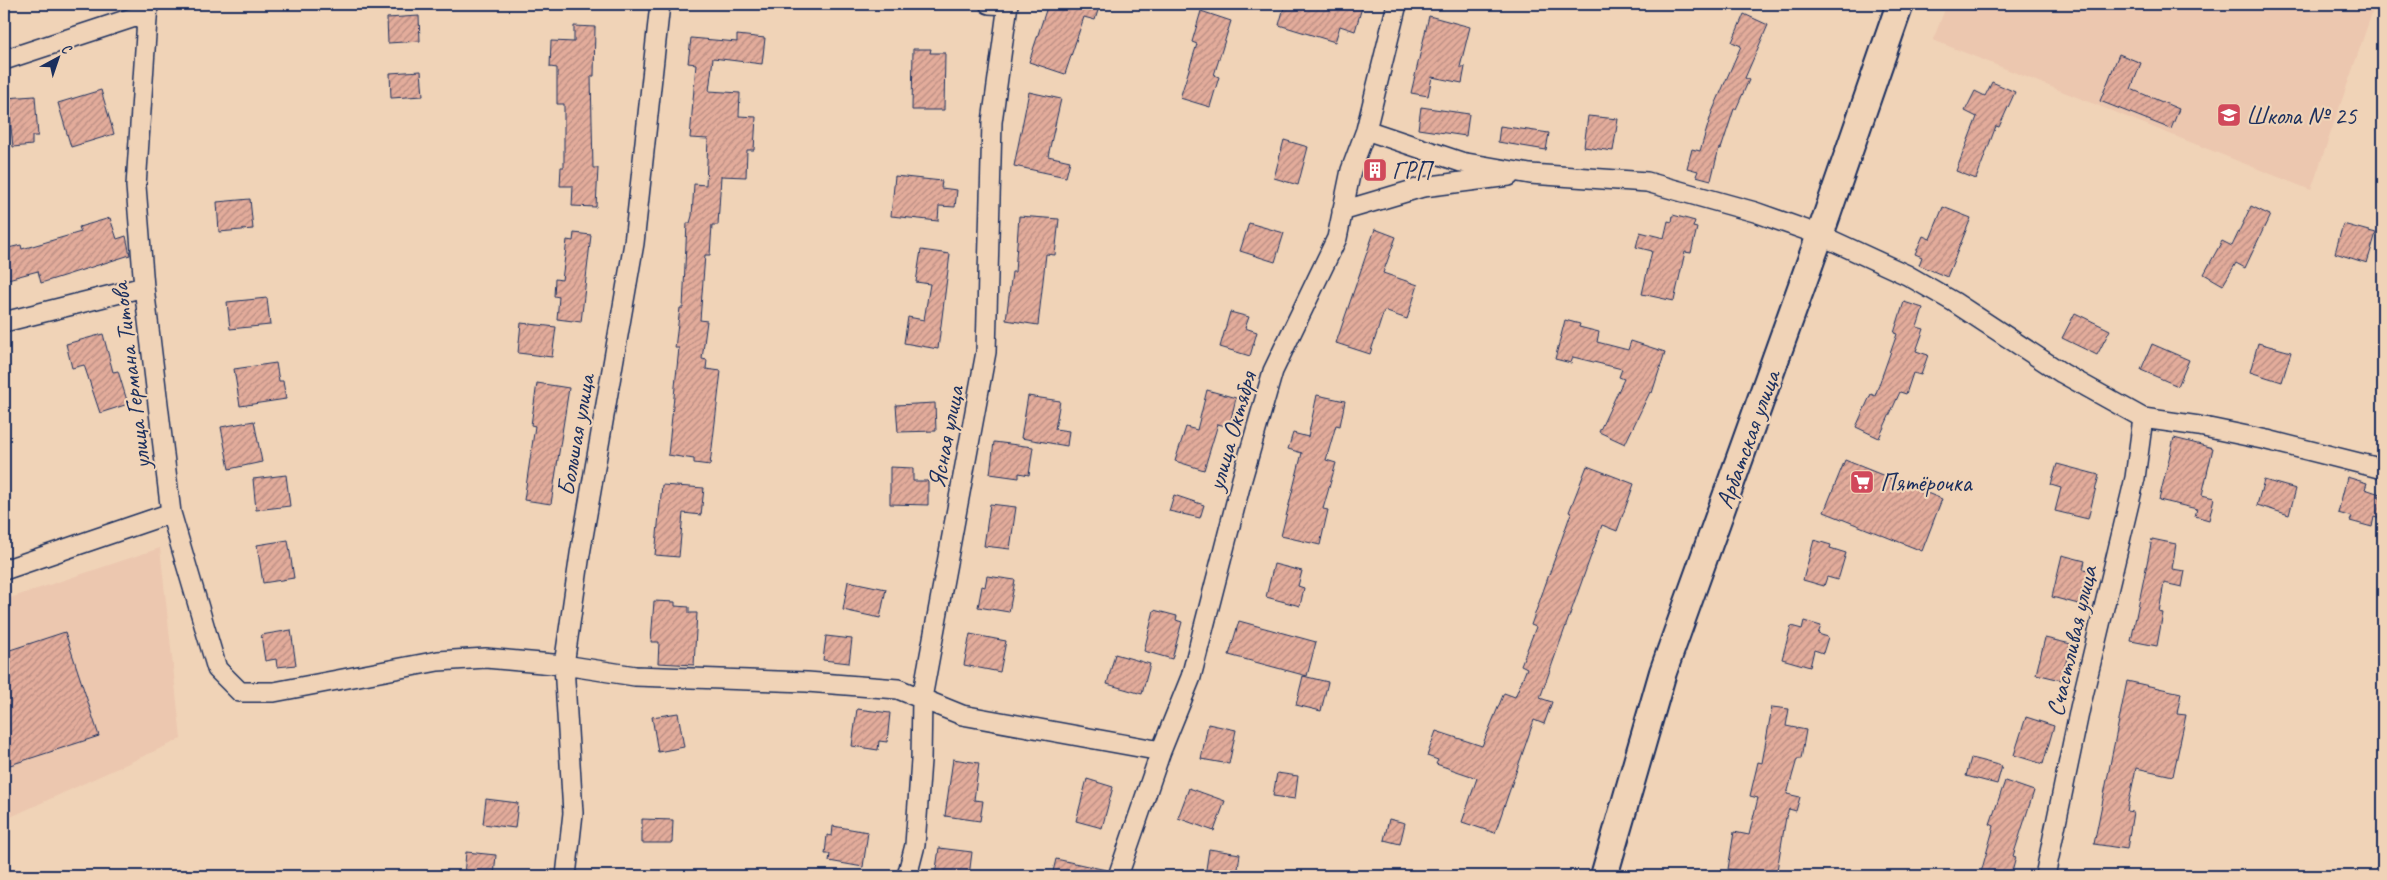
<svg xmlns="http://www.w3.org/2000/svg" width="2387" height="880" font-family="Caveat,sans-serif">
<defs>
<pattern id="building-hatch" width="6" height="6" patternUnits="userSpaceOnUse" patternTransform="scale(1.25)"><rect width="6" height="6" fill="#e3ac9b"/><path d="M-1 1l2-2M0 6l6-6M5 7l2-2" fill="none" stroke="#b78c82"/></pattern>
</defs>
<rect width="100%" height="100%" fill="#f0d3b7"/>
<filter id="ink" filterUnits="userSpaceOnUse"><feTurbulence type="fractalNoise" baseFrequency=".02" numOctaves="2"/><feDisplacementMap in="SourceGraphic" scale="10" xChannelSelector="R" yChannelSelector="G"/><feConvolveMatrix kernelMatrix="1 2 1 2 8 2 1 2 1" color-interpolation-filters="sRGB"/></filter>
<g filter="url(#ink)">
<path fill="#ecc7af" d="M1947,4H2375L2311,190L1933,40Z
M160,548L181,739L4,820V600Z"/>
<path fill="url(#building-hatch)" stroke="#1b2f5e" d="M1048,4H1100L1095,20L1084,17L1065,74L1029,62Z
M1285,4H1363L1355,31L1340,26L1335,42L1279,25Z
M1201,11L1231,21L1214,75L1219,77L1210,107L1180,98L1197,44L1192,42Z
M1744,14L1768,25L1745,78L1749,80L1736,109H1734L1721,149L1719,148L1711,180L1696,176L1698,171L1687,168L1692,149L1700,151L1712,112L1741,46L1732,42Z
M419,16L420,41L388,43L387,18Z
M1429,16L1470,27L1460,67H1465L1462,83L1432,77L1428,96L1411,93Z
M574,26L595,27L594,76H591L593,168H598L596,207L572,206L573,186H560L561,167H564V104H557V68L550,67L551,41L574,42Z
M737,35L765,38L762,64L713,58L709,91L740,93L739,116L756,117L754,150H747L746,177L721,176L718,225H712L710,255H705L700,320L707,321L702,359L707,360L706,369L721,371L710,465L694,463V459L668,455L679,348H675L680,308H683L687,223H690L692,216L694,184L706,185L708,139L690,138L696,64L688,63L691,38L737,42Z
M913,49H931L930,53H945L944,110H912Z
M2119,54L2141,63L2131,89L2179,109L2171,129L2100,101Z
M421,71L423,96L391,98L390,73Z
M1992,82L2015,92L1999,127L1996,126L1976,179L1956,171L1977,117L1965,111L1975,91L1985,96Z
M101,90L114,134L71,147L58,103Z
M1029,92L1061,99L1048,156L1070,161L1066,177L1014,166Z
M35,96L38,136H32V145L13,147L10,117H7L5,98Z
M1421,107L1469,114L1466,136L1418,129Z
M1588,116L1618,119L1613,151L1584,147Z
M1500,126L1549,133L1546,150L1498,142Z
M1284,140L1308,147L1298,185L1274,178Z
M895,176L942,181L941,188L957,190L955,207L939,206L938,221L891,216Z
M250,199L253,229L219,232L217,202Z
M2251,206L2270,215L2245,268L2236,263L2223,285L2204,274L2222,241L2232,246Z
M1943,207L1971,218L1947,277L1919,265L1922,257L1915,254L1923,236L1930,239Z
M1673,215L1695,221L1693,227L1697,228L1691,253L1685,252L1674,301L1642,294L1652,251L1636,247L1640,232L1664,238L1668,221L1672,222Z
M1019,216L1059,219L1055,255L1046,254L1038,325L1006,320L1012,272H1015Z
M110,218L117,239L126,236L130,255L41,283L38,271L4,280V249L21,245L22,249L81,232L79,227Z
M1249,223L1284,233L1275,262L1240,251Z
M2343,224L2376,233L2367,263L2335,253Z
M1375,229L1396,237L1383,273L1418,285L1407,319L1384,311L1370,354L1336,343Z
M574,233L591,235L581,322L557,319L559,297L554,296L555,279L562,280L567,240L573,241Z
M921,250L950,254L938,349L904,343L908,317L924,320L930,284L916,282Z
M267,298L270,325L230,329L227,302Z
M1904,302L1923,308L1917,327L1924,329L1916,351L1928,355L1921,375L1913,373L1906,394L1900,392L1879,438L1856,427L1871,394L1875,396L1897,334L1894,333Z
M1230,312L1249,317L1245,328L1257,332L1250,356L1220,347Z
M2075,313L2110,330L2097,355L2062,338Z
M1565,320L1580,324L1579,327L1599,332L1597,342L1628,350L1631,341L1665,352L1652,393L1650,392L1625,444L1599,432L1624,379L1619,377L1622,369L1573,357L1571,363L1555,359Z
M521,323L556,327L552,357L518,353Z
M103,334L113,372L118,371L128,404L100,413L84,365L72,368L66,344Z
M2258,343L2291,352L2282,382L2250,372Z
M2152,344L2189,360L2178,386L2141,370Z
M276,363L279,381H283L286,399L240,406L234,369Z
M537,383L569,388L551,504L524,500L535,426L531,425Z
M1207,390L1236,398L1229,427L1218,424L1204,470L1175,461L1186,427L1197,430Z
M1317,395L1345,401L1340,426L1336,425L1326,460L1336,463L1323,509L1328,510L1320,545L1281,536L1302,453L1288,449L1293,433L1308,437Z
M1028,396L1060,401L1055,429L1069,431L1067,446L1021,438Z
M935,403L936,431L898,432L896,405Z
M254,421L262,462L229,469L221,427Z
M2174,438L2213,448L2202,495L2214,498L2209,520L2195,516L2197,509L2159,500Z
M994,442L1033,447L1029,475L1019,473V478L990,474Z
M1845,460L1942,499L1922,551L1824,512Z
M2057,464L2099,475L2088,519L2055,511L2061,488L2051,485Z
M1587,466L1634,484L1617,531L1602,525L1540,698L1552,702L1544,724L1534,720L1495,833L1462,822L1477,778L1436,764L1438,760L1427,756L1436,731L1482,746L1504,693L1515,697L1527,668L1521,665L1536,627L1531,625L1571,513L1569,512Z
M890,467L913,468V481H928V505L890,504Z
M286,475L290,506L256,510L253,479Z
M2347,477L2367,483L2365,489L2380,494L2379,497L2383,498V520L2374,517L2372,527L2350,521L2352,517L2338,513Z
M2264,480L2296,489L2289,515L2257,505Z
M662,485L704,488L701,515L683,513L679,557L655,555Z
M1174,495L1204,505L1200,518L1169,511Z
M990,504L1016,507L1010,549L984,546Z
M2152,539L2176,544L2172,569L2185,571L2182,587L2164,583L2159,612L2163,613L2157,646L2131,641Z
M288,540L294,578L263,583L257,545Z
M1814,540L1831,545L1830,548L1846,553L1838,580L1827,577L1824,586L1803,580Z
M2062,555L2085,561L2083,569L2091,570L2082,605L2052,597Z
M1274,564L1302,571L1298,586L1304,588L1300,606L1266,597Z
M987,576L1015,580L1009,612L978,607L982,586L985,587Z
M848,581L886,589L880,618L843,610Z
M654,601L675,602V606L689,607V613H697L694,665L658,663L659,642H651Z
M1154,610L1177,616L1176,620L1182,622L1172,659L1144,651Z
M1239,621L1316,642L1307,676L1229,655Z
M1804,621L1821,626L1818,634L1828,637L1823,653L1814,650L1810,667L1782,659L1791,626L1802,629Z
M291,630L296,665L277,667L276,659L265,661L261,635Z
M65,632L99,736L7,766L4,755V652Z
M970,634L1006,641L1000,672L964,665Z
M826,636L852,639L849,663L823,660Z
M2045,638L2071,644L2061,680L2036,674Z
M1115,654L1150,664L1142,694L1107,684Z
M1303,676L1328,682L1321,711L1296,705Z
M2127,681L2181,693L2177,714L2186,715L2173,776L2136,768L2127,811L2133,812L2127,849L2094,844Z
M1772,707L1789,709L1786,726L1806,730L1801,759H1797L1787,794L1800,797L1796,811L1789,809L1786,817L1776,876H1743V871L1728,869L1734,832L1749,835L1758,798L1750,796L1758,762L1762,763Z
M857,709L890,713L887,742L879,741L878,750L852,746Z
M678,713L684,747L658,752L652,717Z
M2026,717L2054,726L2043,764L2014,755Z
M1208,724L1236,730L1229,764L1201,759Z
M1971,758L2002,766L1997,784L1966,776Z
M953,759L979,763L974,800L983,801L980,821L945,816Z
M1277,773L1298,776L1295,799L1273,796Z
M1087,779L1113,787L1102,828L1076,821Z
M2005,781L2034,791L2013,856L2016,857L2011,876H1980L1994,826L1990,824Z
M1189,788L1225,801L1214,831L1178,818Z
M486,799L518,803L515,828L483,824Z
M642,819L673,820L672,843H642Z
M1389,819L1405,823L1400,844L1384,840Z
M833,826L868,832L863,867L829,861L830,854H825L827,835L832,836Z
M939,848L972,852L969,876H935Z
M1209,849L1240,854L1237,876H1205Z
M466,852L496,855L494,876H464Z
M1056,859L1106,870L1105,876H1052Z"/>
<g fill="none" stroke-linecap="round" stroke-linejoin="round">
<defs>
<path id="street" d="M148,4L136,186L144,287L171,513L217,669L240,692H274L438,661L486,658L564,665L635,676L807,682L898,689L962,715L1161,751
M989,4L1008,5
M4,60L147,13
M1366,130L1461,162L1530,174L1647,182L1755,212L1820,235L1907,275L1954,302L2062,373L2143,418L2199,426L2267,440L2383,469
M1342,211L1423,187L1509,176
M4,322L144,287
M4,570L171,513
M566,876L573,813L564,665L580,554L634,243L660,4
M907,876L915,845L921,760L922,698L986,352L992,122L1008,4
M1118,876L1161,751L1191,677L1242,479L1273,371L1337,238L1351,170L1366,130L1397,4
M2045,876L2080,708L2135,478L2143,418"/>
<path id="secondary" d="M1604,876L1663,672L1820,235L1900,4"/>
</defs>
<use href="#street" stroke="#1b2f5e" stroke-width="22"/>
<use href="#secondary" stroke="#1b2f5e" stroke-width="30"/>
<use href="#street" stroke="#f0d3b7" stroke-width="19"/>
<use href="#secondary" stroke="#f0d3b7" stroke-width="26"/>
</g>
</g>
<defs>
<symbol id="school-square" viewBox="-11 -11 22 22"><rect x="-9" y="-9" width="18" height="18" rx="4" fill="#d1495b" stroke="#f0d3b7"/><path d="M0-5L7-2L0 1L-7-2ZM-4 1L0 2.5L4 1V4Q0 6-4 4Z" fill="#fff"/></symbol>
<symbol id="building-square" viewBox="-11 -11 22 22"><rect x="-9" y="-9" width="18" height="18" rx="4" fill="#d1495b" stroke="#f0d3b7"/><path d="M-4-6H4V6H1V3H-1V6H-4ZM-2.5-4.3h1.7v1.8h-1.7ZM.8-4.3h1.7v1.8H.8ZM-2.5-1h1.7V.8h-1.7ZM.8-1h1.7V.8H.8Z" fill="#fff"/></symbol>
<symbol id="supermarket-square" viewBox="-11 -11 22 22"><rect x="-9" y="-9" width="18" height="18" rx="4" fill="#d1495b" stroke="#f0d3b7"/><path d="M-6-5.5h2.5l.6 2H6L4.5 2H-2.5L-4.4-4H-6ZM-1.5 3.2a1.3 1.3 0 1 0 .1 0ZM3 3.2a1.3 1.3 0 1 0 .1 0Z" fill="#fff"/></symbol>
</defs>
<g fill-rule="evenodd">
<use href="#school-square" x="2215" y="101" width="28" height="28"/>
<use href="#building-square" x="1361" y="156" width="28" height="28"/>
<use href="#supermarket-square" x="1848" y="468" width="28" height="28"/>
</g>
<g text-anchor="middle" stroke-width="4.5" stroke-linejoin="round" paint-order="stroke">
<g font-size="25" fill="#1b2f5e" stroke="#f0d3b7" text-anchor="start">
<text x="2246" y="124">Школа № 25</text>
<text x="1392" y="179">ГРП</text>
<text x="1880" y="491">Пятёрочка</text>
</g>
<g font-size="25" fill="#1b2f5e" stroke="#f0d3b7">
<text transform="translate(130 376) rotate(-97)" y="9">улица Германа Титова</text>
<text transform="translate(1231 431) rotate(-74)" y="9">улица Октября</text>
<text transform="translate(575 435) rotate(-80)" y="9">Большая улица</text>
<text transform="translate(945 437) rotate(-79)" y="9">Ясная улица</text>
<text transform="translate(1747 439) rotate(-70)" y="9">Арбатская улица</text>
<text transform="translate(2071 641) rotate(-77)" y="9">Счастливая улица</text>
</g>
</g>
<rect width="2387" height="880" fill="none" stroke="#f0d3b7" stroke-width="20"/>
<rect x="10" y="10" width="2367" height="860" fill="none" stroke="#1b2f5e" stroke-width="2" filter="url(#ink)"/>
<g transform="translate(58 58) rotate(40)" stroke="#f0d3b7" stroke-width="4" paint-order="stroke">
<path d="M0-4L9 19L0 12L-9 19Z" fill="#1b2f5e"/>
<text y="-8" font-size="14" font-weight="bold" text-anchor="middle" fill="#1b2f5e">С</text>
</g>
</svg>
